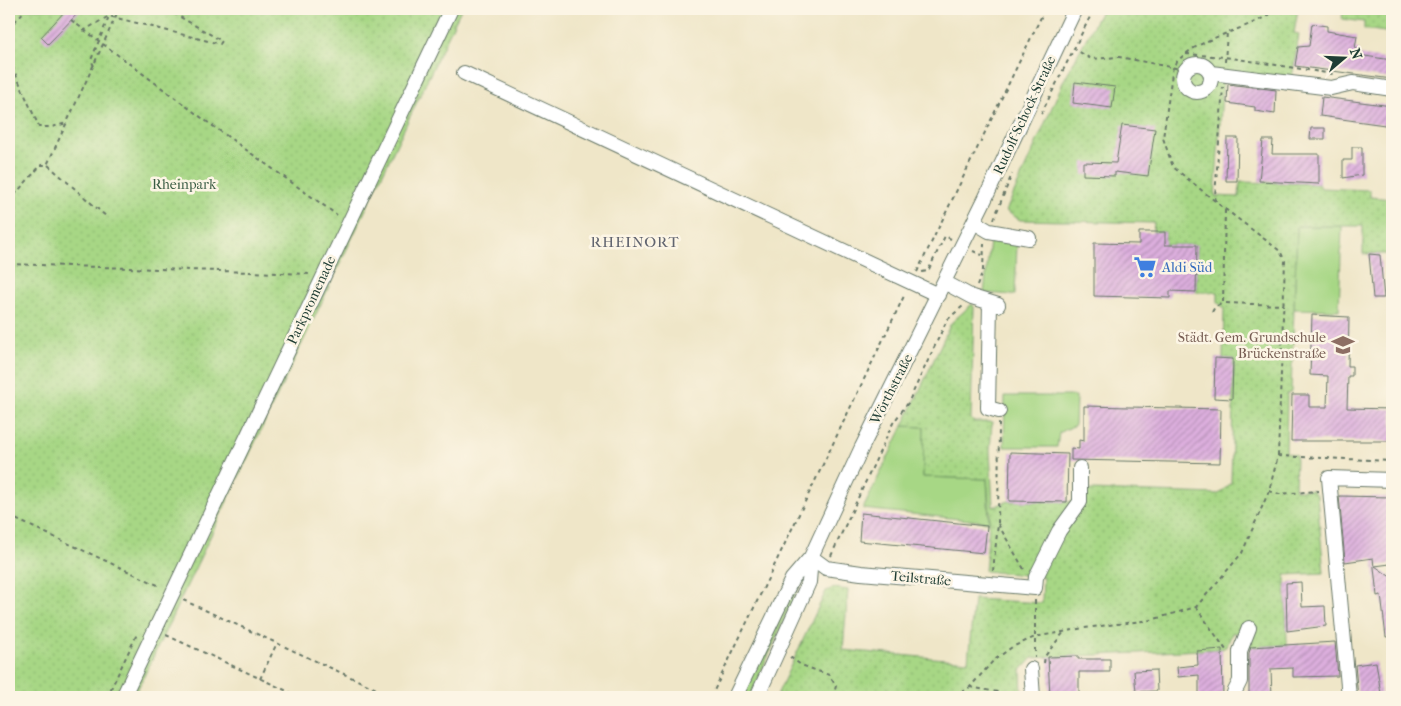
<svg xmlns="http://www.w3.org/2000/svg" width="1401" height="706" font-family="'IM FELL French Canon',serif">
<defs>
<pattern id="park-dots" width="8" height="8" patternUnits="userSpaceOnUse" patternTransform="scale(1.25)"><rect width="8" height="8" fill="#a7d785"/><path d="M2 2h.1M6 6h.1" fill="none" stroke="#8fb973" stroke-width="1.8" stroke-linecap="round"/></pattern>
<pattern id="building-hatch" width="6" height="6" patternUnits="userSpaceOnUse" patternTransform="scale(1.25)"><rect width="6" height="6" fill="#ddafde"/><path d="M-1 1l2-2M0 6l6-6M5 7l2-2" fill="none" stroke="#b390b5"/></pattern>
</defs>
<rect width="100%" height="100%" fill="#fcf5e5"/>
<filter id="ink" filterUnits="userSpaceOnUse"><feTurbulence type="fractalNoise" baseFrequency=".02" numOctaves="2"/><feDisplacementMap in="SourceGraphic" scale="10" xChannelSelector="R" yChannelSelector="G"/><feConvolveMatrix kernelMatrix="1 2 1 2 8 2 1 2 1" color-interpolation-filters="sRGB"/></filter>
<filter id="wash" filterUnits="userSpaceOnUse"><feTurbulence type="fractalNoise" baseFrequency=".0096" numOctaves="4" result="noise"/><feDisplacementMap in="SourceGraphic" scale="20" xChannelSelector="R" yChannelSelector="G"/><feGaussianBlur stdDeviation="1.12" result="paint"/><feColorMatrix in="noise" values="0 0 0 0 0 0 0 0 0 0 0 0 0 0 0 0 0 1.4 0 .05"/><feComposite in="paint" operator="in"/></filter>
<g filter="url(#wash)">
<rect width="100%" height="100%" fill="#efe6c8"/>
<path fill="#a7d785" stroke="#638a5c" d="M1297,226H1342L1339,310L1294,309Z
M990,241L1017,243L1015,295L984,293Z
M1005,396H1076L1075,425L1059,433L1057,447H1004Z
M903,426L924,427L923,477L987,479L989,522L863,509Z
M803,577L750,697H741L794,585Z"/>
<path fill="url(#park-dots)" stroke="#638a5c" d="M9,9H461L134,697H9Z
M1102,9H1298L1294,33L1299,34L1292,78L1223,80L1215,196L1239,197L1240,182L1319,184L1321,188L1370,190V197L1392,199V254H1363V226H1297L1291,392L1287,394L1286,452L1296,455L1295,490H1312L1317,496L1324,573L1285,575L1287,645L1249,647L1247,633H1232L1227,646L1222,649L1032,658L1021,670L1022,697H776L826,591L834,588L848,590L843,650L968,661L974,599L1042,603L1043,577L985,571L990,514L987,479L923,477L924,427L903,426L951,323L972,304L974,307L971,419L974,422H992L990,451L993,507L1009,501L1078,502L1090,490L1219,494L1231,483L1234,359H1223L1224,308L1218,303V292H1196L1197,245H1165V232H1153L1154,223L1020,220L1006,211L1064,80Z
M1343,9H1392V33L1364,29V22L1342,19Z"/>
<g id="blocks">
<path fill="url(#building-hatch)" d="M67,9H82L48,44L41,37Z
M1312,24L1327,26V31L1357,36L1355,49H1359L1358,55L1392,60V79L1295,66L1298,47L1309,46Z
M1075,82L1115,87L1112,108L1073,103Z
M1228,84L1276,90L1275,114L1255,111V107L1227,103Z
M1322,97L1392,106V126L1320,116Z
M1122,125L1155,129L1148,176L1115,172V176L1083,175V162L1116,163Z
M1311,128H1325V139H1310Z
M1227,138H1238L1237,181H1226Z
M1263,140H1273L1272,154H1319V184L1259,181Z
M1352,147H1362V175L1343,178V160H1352Z
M1139,232H1165V245H1197L1196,292L1170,291V298L1094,296V243L1139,244Z
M1369,254L1380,255L1384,298H1373Z
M1312,315L1349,317L1348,366H1352V376H1348L1347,408L1392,409V441H1291L1292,395H1309V407H1327L1328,376L1310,375Z
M1215,358L1233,359L1232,399L1214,398Z
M1084,406L1221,409L1220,463L1071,460V448L1079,449V440L1084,441Z
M1010,452L1068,454L1067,502L1009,501Z
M1339,496L1392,497V560H1390V564L1375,566L1392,578V636L1386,637L1381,595L1377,596L1373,558L1345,562Z
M861,513L987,526L984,553L859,541Z
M1301,582L1302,607L1325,606L1326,626L1287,631L1286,583Z
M1335,642L1338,676L1293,677V668L1271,669L1272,697H1249V653L1251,647Z
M1222,649L1223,697H1199V675L1178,677L1177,667L1198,665L1197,651Z
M1078,656V659H1110V672H1079V697H1050L1048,657Z
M1376,662L1381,694L1358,697L1355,665Z
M1156,670L1157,691L1136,692L1134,671Z"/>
</g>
</g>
<g filter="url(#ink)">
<use href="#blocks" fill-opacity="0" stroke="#687868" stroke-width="1"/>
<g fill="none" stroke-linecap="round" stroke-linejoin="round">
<defs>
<path id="minor" d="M1183 78a14 14 0 1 1 28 0a14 14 0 1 1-28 0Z
M464,73L938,295
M1211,73L1331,88L1353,83L1392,89
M974,222L989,231L1029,238
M944,282L972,297L998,305
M990,303L988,408L999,411
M811,557L826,568L861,573L1035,588L1036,577L1059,531L1080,502V468
M1031,669L1033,697
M123,697L451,9
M735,697L792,579L811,557L862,447L985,199L1075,9
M757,697L809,582L811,557
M1234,697V693L1240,681V651L1249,628
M1349,697L1329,478L1392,480"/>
</defs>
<use href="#minor" stroke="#687868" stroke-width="16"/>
<path stroke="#687868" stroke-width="2" stroke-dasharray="4 4" stroke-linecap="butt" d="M71,20L206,121L337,215
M9,28L26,9
M83,31L109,16L220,44L222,41L166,9
M1073,48L1091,59L1119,57L1186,70
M1186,54L1225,57L1333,74
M9,59L39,127H52L67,123
M1225,62L1227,32
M94,66L91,60L112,9
M1041,114L1094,9
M48,165L108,218
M9,201L41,165H47L95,62
M1215,201L1173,167L1163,138L1173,66C1199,34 1246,33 1277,9
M1225,210L1223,303L1284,305
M994,219L1012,174
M973,251L982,255
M9,264L309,274
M917,272L1045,9
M922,272L928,271L945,236L951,239
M977,286L983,270L984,244
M1212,312L1215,307L1223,303
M1278,456L1392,461
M1269,491L1279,494L1319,491
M9,516L160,586
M998,524L1025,571
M831,556L893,423L908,403L947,320L963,306
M993,571L998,524L999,423
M183,600L394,697
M1035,600V658
M1196,607L1226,650
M166,635L300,697
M790,657L801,665L829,675L836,686L833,697
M1044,663L1045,656L1064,632
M260,679L277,643
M970,687L1019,696
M107,697L137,634
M711,697L905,294
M955,697L970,687L993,661L1012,647L1035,637L1084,628L1151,620L1196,607L1242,553L1269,491L1278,456L1285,261L1280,251L1216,202L1215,196L1223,87"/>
<use href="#minor" stroke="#fff" stroke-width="14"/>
<path stroke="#687868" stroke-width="2" stroke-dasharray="4 4" stroke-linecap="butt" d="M95,62L119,9"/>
</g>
</g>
<defs>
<symbol id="supermarket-bare" viewBox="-9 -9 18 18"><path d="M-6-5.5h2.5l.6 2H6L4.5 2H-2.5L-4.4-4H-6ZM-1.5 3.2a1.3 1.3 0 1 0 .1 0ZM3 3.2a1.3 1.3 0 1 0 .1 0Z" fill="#3f7fe0" stroke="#fcf5e5" stroke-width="2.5" paint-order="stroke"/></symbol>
<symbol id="school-bare" viewBox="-9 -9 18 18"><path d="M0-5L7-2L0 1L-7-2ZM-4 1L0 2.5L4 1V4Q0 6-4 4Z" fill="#8d6e63" stroke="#fcf5e5" stroke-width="2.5" paint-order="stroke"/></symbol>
</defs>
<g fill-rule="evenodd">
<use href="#supermarket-bare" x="1129" y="251" width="32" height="32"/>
<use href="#school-bare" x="1327" y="329" width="32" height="32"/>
</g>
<g text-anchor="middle" stroke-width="5" stroke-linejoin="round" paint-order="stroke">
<g font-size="14" fill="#1f3d34" stroke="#fcf5e5">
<text transform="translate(1024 115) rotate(-65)" y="5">Rudolf-Schock-Straße</text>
<text transform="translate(311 300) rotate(-65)" y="5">Parkpromenade</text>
<text transform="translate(891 389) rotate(-63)" y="5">Wörthstraße</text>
<text transform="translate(921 578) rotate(5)" y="5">Teilstraße</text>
</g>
<g font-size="14" fill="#3a5c44" stroke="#fcf5e5">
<text x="184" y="189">Rheinpark</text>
</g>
<g font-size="14" fill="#366cbe" stroke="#fcf5e5" text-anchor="start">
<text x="1162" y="272">Aldi Süd</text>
</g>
<g font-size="14" fill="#785e54" stroke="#fcf5e5" text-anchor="end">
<text x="1326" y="342">Städt. Gem. Grundschule<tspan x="1326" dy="16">Brückenstraße</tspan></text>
</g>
<g font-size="15" letter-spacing="1" fill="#626570" stroke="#fcf5e5">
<text x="635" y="247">RHEINORT</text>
</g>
</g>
<rect width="1401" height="706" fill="none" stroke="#fcf5e5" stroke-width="30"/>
<g transform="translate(1344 58) rotate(71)" stroke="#fcf5e5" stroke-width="4" paint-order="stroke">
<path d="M0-4L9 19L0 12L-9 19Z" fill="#1f3d34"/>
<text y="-8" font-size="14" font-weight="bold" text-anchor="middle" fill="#1f3d34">N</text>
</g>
</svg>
